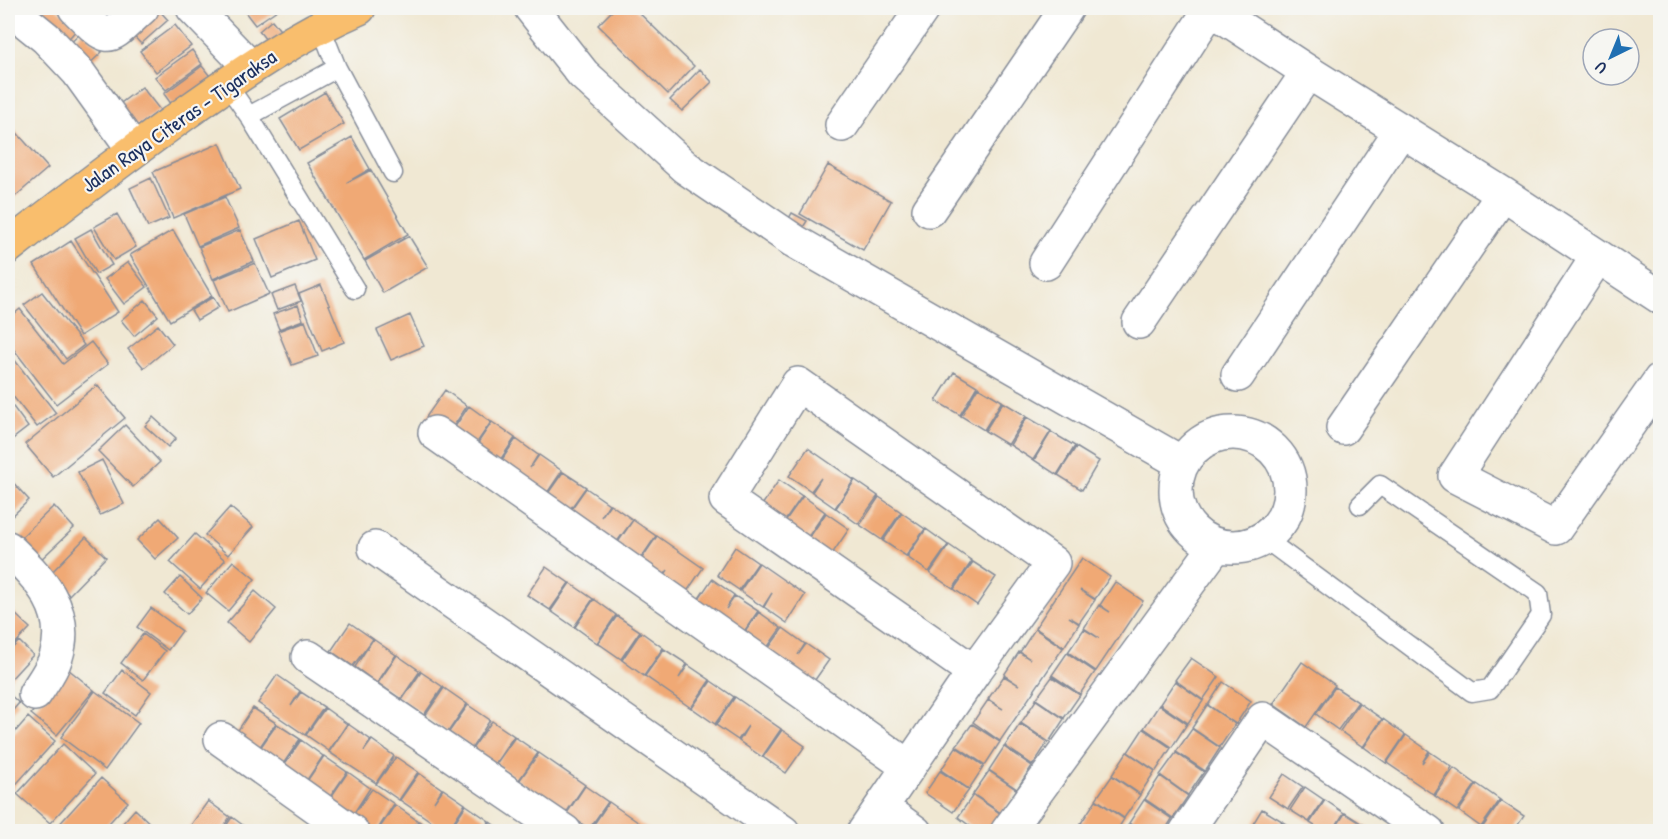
<svg xmlns="http://www.w3.org/2000/svg" width="1668" height="839" font-family="'Patrick Hand',sans-serif">
<rect width="100%" height="100%" fill="#f6f6f2"/>
<filter id="ink" filterUnits="userSpaceOnUse"><feTurbulence type="fractalNoise" baseFrequency=".0167" numOctaves="2"/><feDisplacementMap in="SourceGraphic" scale="12" xChannelSelector="R" yChannelSelector="G"/><feConvolveMatrix kernelMatrix="1 2 1 2 8 2 1 2 1" color-interpolation-filters="sRGB"/></filter>
<filter id="wash" filterUnits="userSpaceOnUse"><feTurbulence type="fractalNoise" baseFrequency=".008" numOctaves="4" result="noise"/><feDisplacementMap in="SourceGraphic" scale="24" xChannelSelector="R" yChannelSelector="G"/><feGaussianBlur stdDeviation="1.35" result="paint"/><feColorMatrix in="noise" values="0 0 0 0 0 0 0 0 0 0 0 0 0 0 0 0 0 1.4 0 .05"/><feComposite in="paint" operator="in"/></filter>
<g filter="url(#wash)">
<rect width="100%" height="100%" fill="#f0e8d3"/>
<g id="blocks">
<path fill="#f0a975" d="M42,8H56L79,27L63,45L32,18Z
M99,8H126L110,21Z
M157,8L168,20L141,44L129,31Z
M242,8H275L277,10L255,25Z
M615,8H634L694,66L668,94L598,25Z
M272,20L286,38L273,49L259,31Z
M175,25L191,46L156,72L140,51Z
M83,31L102,52L84,69L65,48Z
M192,50L202,64L166,90L155,77Z
M202,66L216,84L177,112L164,94Z
M700,69L712,82L682,111L670,100Z
M142,87L160,110L126,135L109,112Z
M325,92L344,124L299,150L280,119Z
M11,126L48,168L10,201L8,198V129Z
M352,137L370,169L346,183L371,170L408,234L364,260L307,163Z
M220,143L240,189L173,218L153,172Z
M828,165L891,201L863,250L800,214Z
M151,178L169,218L148,227L130,188Z
M225,197L239,228L198,246L184,214Z
M792,213L807,221L797,237L783,229Z
M117,214L136,247L114,260L94,227Z
M299,221L315,260L272,278L256,239Z
M91,229L112,265L96,274L75,238Z
M173,230L212,296L170,321L130,255Z
M240,230L254,261L213,279L199,247Z
M409,236L428,267L383,293L365,261Z
M71,241L118,312L80,336L34,265Z
M128,262L147,287L124,304L105,279Z
M255,263L269,294L228,312L214,280Z
M321,285L344,342L322,351L299,294Z
M295,286L301,301L277,310L271,295Z
M42,292L84,345L66,359L24,305Z
M213,297L219,307L197,320L191,310Z
M145,300L158,316L134,336L121,320Z
M298,305L303,320L279,329L273,314Z
M20,309L63,364L91,342L108,364L56,404L8,342V319Z
M410,315L424,346L391,360L377,330Z
M305,321L318,356L292,365L278,331Z
M158,325L173,344L144,368L128,349Z
M13,358L56,413L37,427L8,390V362Z
M954,372L977,386L960,415L936,401Z
M97,385L125,418L53,477L25,444Z
M978,387L1002,401L984,430L961,416Z
M445,390L467,406L449,433L426,417Z
M8,400L28,427L10,441L8,439Z
M1003,402L1026,416L1008,445L985,431Z
M469,406L491,422L472,450L450,434Z
M153,417L176,438L168,447L145,426Z
M1027,417L1051,431L1033,460L1010,445Z
M492,422L515,438L496,466L473,450Z
M125,425L160,462L133,487L98,451Z
M1051,432L1075,446L1057,475L1034,460Z
M516,439L538,455L530,468L539,455L562,471L543,499L497,467Z
M1076,447L1099,461L1082,490L1058,475Z
M808,448L854,480L835,508L812,492L821,478L811,491L789,476Z
M102,460L124,504L100,515L78,472Z
M563,472L586,487L566,515L544,499Z
M9,478L29,500L8,520V479Z
M779,480L802,496L783,524L760,508Z
M855,480L878,496L858,524L836,508Z
M586,488L609,504L601,517L610,504L633,520L613,547L567,515Z
M803,496L825,512L806,540L783,524Z
M879,497L901,512L882,540L860,525Z
M54,506L74,528L36,564L16,542Z
M230,507L253,527L228,555L205,535Z
M826,513L849,529L830,557L807,541Z
M902,513L925,529L906,556L883,541Z
M160,518L178,538L155,559L137,540Z
M633,520L656,536L637,564L614,548Z
M926,529L948,545L929,572L907,557Z
M195,534L225,560L200,589L170,562Z
M657,536L703,568L684,596L661,580L668,570L661,580L638,564Z
M86,537L106,557L69,595L49,575Z
M949,545L972,561L953,589L930,573Z
M735,547L758,563L739,590L717,575Z
M1082,558L1110,577L1095,599L1080,590L1095,600L1079,623L1069,617L1079,624L1064,647L1035,628Z
M233,561L255,579L228,611L206,593Z
M973,562L996,577L977,605L954,589Z
M759,563L805,595L787,623L764,607L772,593L763,607L740,591Z
M546,567L569,583L550,610L527,595Z
M180,577L202,598L187,614L165,594Z
M712,579L734,595L726,609L735,596L758,611L739,639L693,607Z
M1115,582L1143,601L1096,671L1068,652L1084,629L1099,638L1084,628L1099,605L1110,612L1100,605Z
M570,583L593,599L574,627L551,611Z
M255,591L276,609L249,642L227,623Z
M594,599L616,615L597,643L575,627Z
M151,608L182,631L168,650L137,627Z
M12,611L30,628L8,651V616Z
M759,612L781,628L762,655L740,639Z
M617,616L640,631L621,659L598,643Z
M350,623L373,639L353,666L331,651Z
M783,628L805,644L798,655L806,644L829,660L810,687L763,656Z
M1035,629L1063,648L1000,741L973,722L988,700L1003,709L988,699L1004,676L1019,685L1004,675L1019,652L1030,659L1020,652Z
M641,632L663,648L644,676L622,660Z
M143,634L165,651L143,680L121,663Z
M373,639L396,655L377,683L355,667Z
M19,641L33,655L8,682V653Z
M664,649L687,664L679,678L688,665L710,680L691,708L645,676Z
M1067,653L1095,672L1080,694L1052,675Z
M397,655L420,671L401,699L378,683Z
M1191,658L1219,677L1203,700L1175,680Z
M1302,662L1335,685L1306,727L1273,704Z
M68,669L94,690L57,735L31,714Z
M122,670L151,692L135,715L105,693Z
M421,672L443,687L424,715L402,700Z
M277,675L300,691L291,706L301,692L324,707L305,735L258,703Z
M1052,677L1080,695L1064,718L1036,699Z
M711,681L734,697L715,724L692,708Z
M1175,681L1203,701L1188,723L1160,704Z
M1223,682L1251,701L1236,724L1208,705Z
M1335,687L1358,702L1338,730L1316,714Z
M444,688L467,704L448,732L425,716Z
M95,691L139,723L105,770L61,737Z
M8,693L19,703L8,716Z
M735,697L781,729L762,757L739,741L748,726L738,740L716,725Z
M1036,700L1064,719L1049,742L1021,723Z
M1359,703L1382,719L1363,747L1340,731Z
M468,705L490,720L472,748L449,732Z
M1159,705L1187,724L1172,747L1144,728Z
M1207,705L1235,724L1220,747L1192,728Z
M253,708L276,723L257,751L234,736Z
M325,708L347,724L329,751L306,735Z
M28,717L55,741L10,791L8,789V740Z
M1383,719L1405,735L1386,763L1364,747Z
M492,721L514,736L495,764L472,749Z
M277,724L300,739L281,767L258,751Z
M348,724L371,740L364,751L372,740L394,756L376,783L329,752Z
M972,724L1000,742L985,765L956,746Z
M1020,724L1048,742L1033,765L1005,746Z
M1143,729L1171,748L1156,771L1128,752Z
M1192,729L1220,748L1205,771L1176,752Z
M782,730L805,746L786,773L763,757Z
M1406,735L1429,751L1422,763L1430,752L1452,767L1434,795L1387,763Z
M515,737L538,753L519,780L496,764Z
M301,740L323,756L305,783L282,768Z
M63,744L95,774L50,823L17,794Z
M956,747L984,766L969,789L941,770Z
M1004,747L1032,766L1017,789L989,770Z
M1127,752L1155,771L1140,794L1112,775Z
M539,753L585,785L566,813L519,781Z
M1176,753L1204,772L1188,795L1160,775Z
M324,756L347,772L328,800L305,784Z
M396,757L418,772L399,800L376,784Z
M1454,768L1476,784L1457,811L1435,796Z
M940,771L969,790L953,812L925,793Z
M989,771L1017,790L1001,813L973,794Z
M348,772L370,788L352,816L329,800Z
M419,773L442,789L434,802L443,789L465,804L447,832L400,800Z
M1284,774L1303,787L1288,809L1269,797Z
M1112,776L1140,795L1124,818L1096,799Z
M1160,776L1188,796L1173,818L1145,799Z
M101,778L128,802L101,832H60L56,828Z
M1477,784L1500,800L1481,827L1459,811Z
M585,786L608,802L589,829L567,813Z
M1305,787L1324,800L1309,822L1290,810Z
M372,789L394,804L376,832L352,816Z
M973,795L1001,814L989,832H978L958,817Z
M1096,800L1124,819L1116,832H1094L1081,823Z
M1144,800L1172,819L1164,832H1142L1129,823Z
M1325,800L1344,813L1332,832H1324L1310,823Z
M208,801L230,817L220,832H192L188,829Z
M1501,801L1524,816L1513,832H1487L1482,828Z
M609,802L632,818L652,832H593L590,830Z
M395,805L418,821L410,832H377Z
M466,805L489,821L482,832H448Z
M135,809L159,832H115Z
M1262,809L1282,821L1275,832H1248Z
M1345,813L1364,825L1360,832H1333Z
M232,817L252,832H222Z
M419,821L434,832H411Z
M490,822L504,832H483Z
M1283,822L1298,832H1277Z
M1080,823L1092,832H1075Z
M1129,824L1140,832H1123Z
M1366,826L1374,832H1362Z"/>
</g>
</g>
<g filter="url(#ink)">
<use href="#blocks" fill-opacity="0" stroke="#868c98" stroke-width="1.5"/>
<g fill="none" stroke-linecap="round" stroke-linejoin="round">
<defs>
<path id="service" d="M320,25L337,68L393,173
M226,83L249,116L355,289
M249,116L337,68
M1265,539L1472,692L1490,689L1541,615L1538,593L1380,485L1360,505"/>
<path id="minor" d="M9,8L46,38L78,72L134,150
M75,8C112,45 105,41 142,8
M193,8L250,67
M531,8L583,74L685,167L794,241L1182,463
M1210,8L1308,72L1503,194L1660,297
M842,125L923,8
M929,210L1067,8
M1598,256L1455,476L1556,528L1660,380
M1046,263L1211,8
M1139,322L1308,72
M1238,375L1401,130
M1343,428L1503,194
M435,433L909,767
M1176 490a57 57 0 1 1 114 0a57 57 0 1 1-114 0Z
M8,548C39,578 71,610 56,657C52,670 42,683 35,694
M375,548L783,832
M308,657L565,832
M221,739L352,832
M882,808L915,832
M864,832L974,672L1053,563L798,384L726,499L974,672
M1007,832L1216,546
M1186,832L1263,719L1428,832"/>
<path id="primary" d="M8,247C67,201 126,156 187,112C242,73 297,35 359,8"/>
</defs>
<use href="#service" stroke="#868c98" stroke-width="21"/>
<use href="#minor" stroke="#868c98" stroke-width="36"/>
<use href="#primary" stroke="#868c98" stroke-width="36"/>
<use href="#service" stroke="#fff" stroke-width="18"/>
<use href="#minor" stroke="#fff" stroke-width="33"/>
<use href="#primary" stroke="#f9be6d" stroke-width="33"/>
</g>
</g>
<g text-anchor="middle" stroke-width="4.5" stroke-linejoin="round" paint-order="stroke">
<g font-size="21" fill="#1b2f5e" stroke="#f6f6f2">
<text transform="translate(179 121) rotate(-35)" y="7">Jalan Raya Citeras - Tigaraksa</text>
</g>
</g>
<rect width="1668" height="839" fill="none" stroke="#f6f6f2" stroke-width="30"/>
<g transform="translate(1611 57) rotate(223)"><circle r="28" fill="#f6f6f2" stroke="#9ea6b7" stroke-width="1.5"/>
<path d="M0-4.5L10 22L0 15L-10 22Z" fill="#1f6fb2"/>
<text y="-9" font-size="16" font-weight="bold" text-anchor="middle" fill="#1b2f5e">U</text>
</g>
</svg>
